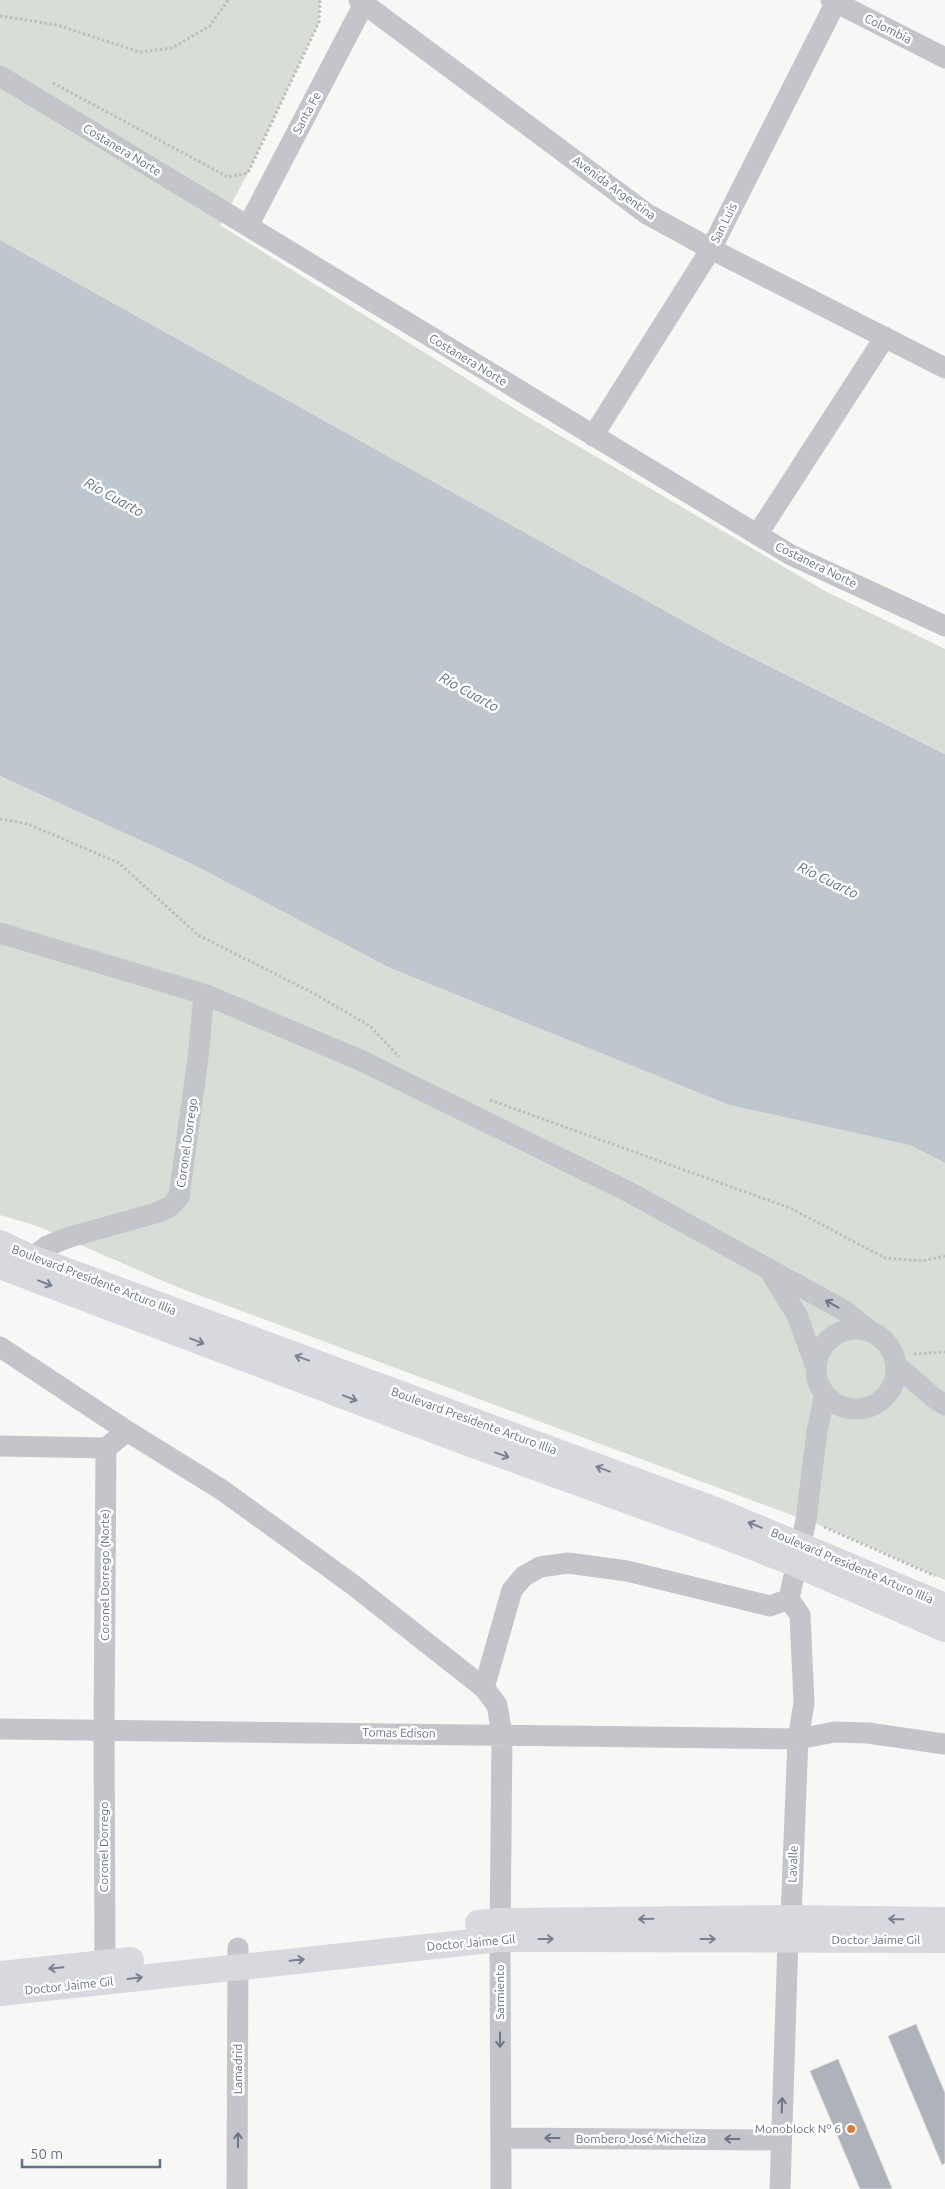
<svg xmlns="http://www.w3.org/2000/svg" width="945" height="2189" font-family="Ubuntu,sans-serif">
<rect width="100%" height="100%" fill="#f7f8f5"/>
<path fill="#d8ded6" d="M0,0H320L319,22L248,173L220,225L520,412L825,591L945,649V754L721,642L0,240Z
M0,776L192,864L390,968L729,1105L909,1145L945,1163V1580L832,1530L177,1287L37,1226L0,1215Z"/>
<path fill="#bfc7ce" d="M0,240L721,642L945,754V1163L909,1145L729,1105L390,968L192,864L0,776Z"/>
<path fill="#aeb2ba" stroke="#d9d9d7" d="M916,2024L945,2093V2163L942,2165L888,2036Z
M838,2059L892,2188L889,2189H860L810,2071Z"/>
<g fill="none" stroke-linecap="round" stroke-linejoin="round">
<path stroke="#bdbec1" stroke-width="3" stroke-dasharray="2.5 2.5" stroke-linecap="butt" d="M0,16L57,25L140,52L172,48L210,26L228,0
M53,83L228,177L248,173L319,22L320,0
M0,819L28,824L119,863L198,935L315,994L370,1026L399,1057
M490,1100L790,1208L885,1258L922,1261L945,1256
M914,1354L945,1352
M824,1527L935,1576"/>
<path stroke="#c3c5ca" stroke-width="21" d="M359,0L647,214L711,249L945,368
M831,0L945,58
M0,76L791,555L945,626
M248,226L366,0
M593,436L711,249L837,0
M757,535L885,337
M0,933L204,994L360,1060L629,1192L845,1311L871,1332
M22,1265L47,1246L70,1237L156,1213L170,1207L179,1197L198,1058L204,994
M769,1270L797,1315L816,1367
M816 1369a40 40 0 1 1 80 0a40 40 0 1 1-80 0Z
M0,1347L127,1431L222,1490L352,1584L484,1688L497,1705L502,1734L500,1939L501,2189
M896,1365L934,1398L945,1405
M0,1446L106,1448
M484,1688L512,1590L524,1576L540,1567L568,1563L627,1571L770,1606L789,1599
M0,1729L798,1739L835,1732L868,1733L945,1744
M105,1963L104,1730L106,1448L127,1431
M501,2138L781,2140
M237,2189L238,1948
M780,2189L788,1940L791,1918L798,1739L804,1703L800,1615L789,1599L806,1520L817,1431L825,1394"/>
<path stroke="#d8d9df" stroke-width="26" d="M0,1243L32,1258L718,1511L945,1606
M0,1266L460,1440L711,1531L796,1564L945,1629
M478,1923L500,1921L791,1918L945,1920
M0,1974L131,1960
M0,1993L500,1939L945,1940"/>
</g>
<defs><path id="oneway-shaft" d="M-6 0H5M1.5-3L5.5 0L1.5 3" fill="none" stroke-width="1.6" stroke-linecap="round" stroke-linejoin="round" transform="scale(1.25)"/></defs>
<g stroke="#788192">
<use href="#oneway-shaft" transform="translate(45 1283) rotate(21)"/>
<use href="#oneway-shaft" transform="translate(197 1341) rotate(21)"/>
<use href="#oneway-shaft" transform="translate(302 1358) rotate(-160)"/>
<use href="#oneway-shaft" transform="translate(350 1398) rotate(21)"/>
<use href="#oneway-shaft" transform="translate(502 1455) rotate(20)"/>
<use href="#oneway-shaft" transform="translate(603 1469) rotate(-160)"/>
<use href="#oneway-shaft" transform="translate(755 1525) rotate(-158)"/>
<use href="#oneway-shaft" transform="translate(646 1919) rotate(179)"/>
<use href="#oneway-shaft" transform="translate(896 1919) rotate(-179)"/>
<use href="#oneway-shaft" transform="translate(546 1939)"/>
<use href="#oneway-shaft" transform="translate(708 1939)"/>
<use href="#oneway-shaft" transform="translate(297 1960) rotate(-6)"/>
<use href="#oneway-shaft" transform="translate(56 1968) rotate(174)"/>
<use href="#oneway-shaft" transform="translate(135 1978) rotate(-7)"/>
</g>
<g stroke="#6c7588">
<use href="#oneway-shaft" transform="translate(832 1304) rotate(-151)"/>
<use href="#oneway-shaft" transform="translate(500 2040) rotate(90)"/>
<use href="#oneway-shaft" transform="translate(782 2105) rotate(-88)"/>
<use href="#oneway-shaft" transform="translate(552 2138) rotate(-180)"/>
<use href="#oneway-shaft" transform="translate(732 2139) rotate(-180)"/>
<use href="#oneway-shaft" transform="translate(238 2140) rotate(-90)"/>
</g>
<circle fill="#df7d2d" stroke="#fff" stroke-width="2" cx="851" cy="2129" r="5"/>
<g text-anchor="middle" stroke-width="5" stroke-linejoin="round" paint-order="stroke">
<g font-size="12" fill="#677185" stroke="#fff">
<text transform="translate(888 29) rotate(27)" y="4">Colombia</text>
<text transform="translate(307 113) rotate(-62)" y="4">Santa Fe</text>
<text transform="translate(122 150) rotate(31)" y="4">Costanera Norte</text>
<text transform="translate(614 188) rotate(36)" y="4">Avenida Argentina</text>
<text transform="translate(724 223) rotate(-63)" y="4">San Luis</text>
<text transform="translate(468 360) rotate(31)" y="4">Costanera Norte</text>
<text transform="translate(816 565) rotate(26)" y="4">Costanera Norte</text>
<text transform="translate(187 1143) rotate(-82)" y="4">Coronel Dorrego</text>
<text transform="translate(94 1280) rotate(21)" y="4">Boulevard Presidente Arturo Illia</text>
<text transform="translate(474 1421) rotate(20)" y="4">Boulevard Presidente Arturo Illia</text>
<text transform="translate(852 1566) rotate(23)" y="4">Boulevard Presidente Arturo Illia</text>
<text transform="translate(105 1575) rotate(-90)" y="4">Coronel Dorrego (Norte)</text>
<text transform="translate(399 1733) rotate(1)" y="4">Tomas Edison</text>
<text transform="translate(104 1847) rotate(-90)" y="4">Coronel Dorrego</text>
<text transform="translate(793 1864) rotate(-88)" y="4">Lavalle</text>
<text x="876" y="1944">Doctor Jaime Gil</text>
<text transform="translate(471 1943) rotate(-5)" y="4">Doctor Jaime Gil</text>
<text transform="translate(69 1986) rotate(-6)" y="4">Doctor Jaime Gil</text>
<text transform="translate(500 1992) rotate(-90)" y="4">Sarmiento</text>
<text transform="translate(238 2069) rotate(-90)" y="4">Lamadrid</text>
<text x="641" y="2143">Bombero José Micheliza</text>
</g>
<g font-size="12" fill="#677185" stroke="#fff" text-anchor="end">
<text x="841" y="2133">Monoblock Nº 6</text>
</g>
<g font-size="14" font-style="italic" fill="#637381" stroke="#fff">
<text transform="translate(114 497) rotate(29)" y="5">Río Cuarto</text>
<text transform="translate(469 692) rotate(29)" y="5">Río Cuarto</text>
<text transform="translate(828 880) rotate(26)" y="5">Río Cuarto</text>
</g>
</g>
<path d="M22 2159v8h138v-8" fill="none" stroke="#677185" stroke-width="2.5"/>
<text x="30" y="2159" font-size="15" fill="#677185" stroke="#ffffff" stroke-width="4" paint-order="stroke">50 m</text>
</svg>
